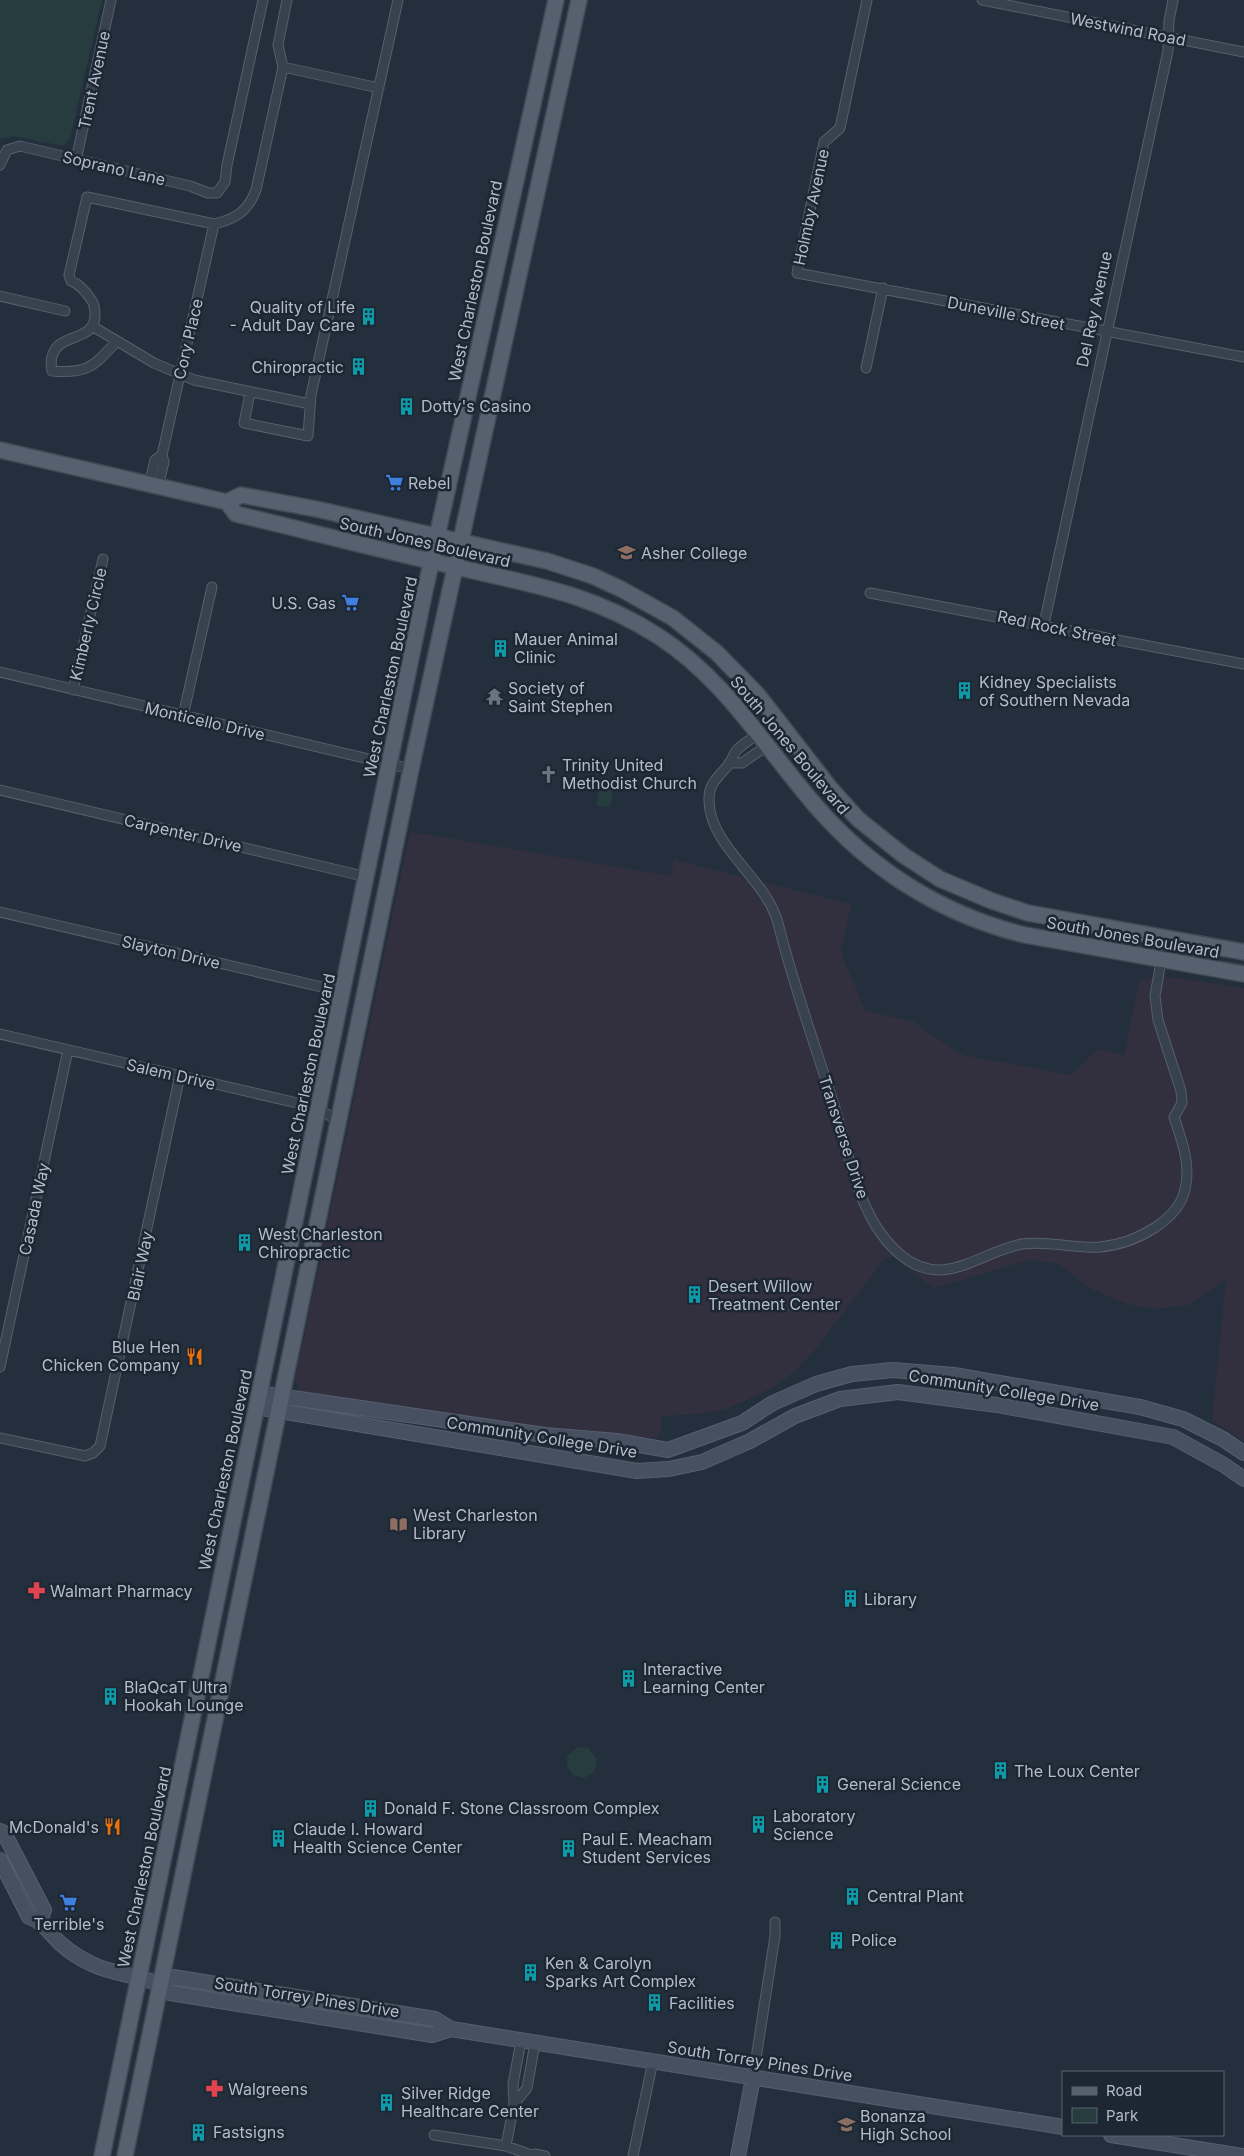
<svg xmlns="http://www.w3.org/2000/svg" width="1244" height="2156" font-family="Inter,sans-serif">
<rect width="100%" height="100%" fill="#242f3e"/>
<path fill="#32303f" d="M410,832L671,876L674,860L851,904L841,952L865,1011L915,1022L927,1032L963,1055L1071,1075L1098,1049L1124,1055L1139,981L1163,976L1244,988V1441L1212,1420L1226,1279L1189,1305L1154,1309L1128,1304L1087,1287L1060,1264L1029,1260L935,1288L914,1274L899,1256L885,1258L814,1351L794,1372L770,1389L726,1409L698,1414L662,1416V1431L655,1438L565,1431L300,1392L295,1379Z"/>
<path fill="#263c3f" d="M0,0H102L70,139L63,146L14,136L0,139Z
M601,777L615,779L610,807L596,805Z
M578,1747L588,1748L597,1759C597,1769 593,1775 583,1778L573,1775L567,1767V1756Z"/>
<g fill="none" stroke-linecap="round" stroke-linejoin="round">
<defs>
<path id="street" d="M867,0L840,128L824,142L797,273L1244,357
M982,0L1244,52
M283,67L379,88
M76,160L111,0
M0,165L7,150L20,146L190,186L208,193H217L225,182L227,165L263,0
M0,296L65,311
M92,326L154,363L194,380L310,404
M116,342C93,367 87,374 52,371C50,361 51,353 58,346C69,335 94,338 95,316C95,311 95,306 92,301C87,293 80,284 71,281L69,275L87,197L214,224C236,219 248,211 256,190L283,67L278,45L287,0
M866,368L883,288
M250,393L244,423L308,436L311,395L398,0
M149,485L155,460L162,455
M158,487L164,462L162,455L214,224
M870,593L1244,664
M1044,624L1168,51L1169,21L1173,0
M0,672L411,769
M73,690L103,559
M183,716L212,587
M759,733C752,739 742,744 736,751C733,755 732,760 729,764C719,777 708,783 709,801C710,847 766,878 778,923C793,984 814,1042 833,1102C850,1153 857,1220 902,1256C945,1290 979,1252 1022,1244C1047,1240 1075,1249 1100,1247C1133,1244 1182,1221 1186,1184C1190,1161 1181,1139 1174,1117L1182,1103L1181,1091L1158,1020L1155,996L1165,938
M729,763H742L768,745
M0,790L367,877
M0,912L343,992
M0,1034L310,1106L318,1109L339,1121
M0,1367L68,1050
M0,1438L85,1456L93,1453L100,1446L180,1075
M753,2078L775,1936V1922
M514,2104L527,2088L535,2043
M434,2135L506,2146L534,2156
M506,2146L514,2104L513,2084L521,2041
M535,2154L545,2156
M633,2156L653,2061"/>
<path id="secondary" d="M259,1393L545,1435L617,1441L668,1450L742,1423L773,1403L816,1384L852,1374L893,1370L954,1375L1140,1407L1183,1419L1223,1439L1244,1453
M256,1407L637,1471L669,1469L702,1462L750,1441L795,1416L840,1399L898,1392L997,1405L1173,1437L1224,1465L1244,1479
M0,1831L4,1833L44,1910L40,1921
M0,1860L29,1917C44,1922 50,1934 61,1944C71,1953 83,1960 94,1965C119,1977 151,1974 170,1993L432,2035L451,2029
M160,1983L173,1977L435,2019L451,2029L1063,2127
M1111,2135L1242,2156
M738,2156L753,2078"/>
<path id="primary" d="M0,450L227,502L241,495L316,509L547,561L593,576L621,589L673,618L717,653L758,695L831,789L858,819L903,855L940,879L992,901L1028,913L1244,952
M227,502L236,514C307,531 377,549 448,565C526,584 588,591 658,636C725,679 764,746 815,805C870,869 942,915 1025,935L1244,974
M102,2156L424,595L556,0
M125,2156L411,769L579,0"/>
</defs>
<use href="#street" stroke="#565f6c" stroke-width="11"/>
<use href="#secondary" stroke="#565f6c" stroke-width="16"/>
<use href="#primary" stroke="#414a57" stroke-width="18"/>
<use href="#street" stroke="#38414e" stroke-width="9"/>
<use href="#secondary" stroke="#465061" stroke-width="14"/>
<use href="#primary" stroke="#56606e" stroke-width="15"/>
</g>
<defs>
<symbol id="building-bare" viewBox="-9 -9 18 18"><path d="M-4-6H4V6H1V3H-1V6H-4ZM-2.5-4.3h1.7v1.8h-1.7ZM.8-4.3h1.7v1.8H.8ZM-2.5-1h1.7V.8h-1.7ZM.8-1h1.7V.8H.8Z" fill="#0f9aa8" stroke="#1d2633" stroke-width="2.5" paint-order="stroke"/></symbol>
<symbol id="supermarket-bare" viewBox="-9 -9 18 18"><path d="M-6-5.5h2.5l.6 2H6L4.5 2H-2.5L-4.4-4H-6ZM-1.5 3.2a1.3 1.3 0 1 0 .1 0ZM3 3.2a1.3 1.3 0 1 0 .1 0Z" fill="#3f7fe0" stroke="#1d2633" stroke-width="2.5" paint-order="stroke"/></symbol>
<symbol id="university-bare" viewBox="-9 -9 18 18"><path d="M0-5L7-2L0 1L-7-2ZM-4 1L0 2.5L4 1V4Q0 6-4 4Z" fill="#8d6e63" stroke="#1d2633" stroke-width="2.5" paint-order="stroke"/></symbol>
<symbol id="temple-bare" viewBox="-9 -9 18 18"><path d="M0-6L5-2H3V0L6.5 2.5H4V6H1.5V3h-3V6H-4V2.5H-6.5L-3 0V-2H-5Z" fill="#6b7280" stroke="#1d2633" stroke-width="2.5" paint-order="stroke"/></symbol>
<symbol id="church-bare" viewBox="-9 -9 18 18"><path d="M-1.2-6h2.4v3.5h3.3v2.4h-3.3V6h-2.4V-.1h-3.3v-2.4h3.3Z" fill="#6b7280" stroke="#1d2633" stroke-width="2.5" paint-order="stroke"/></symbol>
<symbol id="restaurant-bare" viewBox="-9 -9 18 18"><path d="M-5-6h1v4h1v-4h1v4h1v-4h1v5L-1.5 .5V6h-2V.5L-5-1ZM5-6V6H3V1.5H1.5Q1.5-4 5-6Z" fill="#e8710a" stroke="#1d2633" stroke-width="2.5" paint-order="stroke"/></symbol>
<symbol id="library-bare" viewBox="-9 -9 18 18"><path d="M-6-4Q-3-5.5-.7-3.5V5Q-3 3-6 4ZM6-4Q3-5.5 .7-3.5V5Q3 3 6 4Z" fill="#8d6e63" stroke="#1d2633" stroke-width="2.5" paint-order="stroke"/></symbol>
<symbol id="pharmacy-bare" viewBox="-9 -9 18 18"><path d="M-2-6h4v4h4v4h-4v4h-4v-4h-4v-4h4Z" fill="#e0444e" stroke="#1d2633" stroke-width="2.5" paint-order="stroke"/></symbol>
<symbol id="school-bare" viewBox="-9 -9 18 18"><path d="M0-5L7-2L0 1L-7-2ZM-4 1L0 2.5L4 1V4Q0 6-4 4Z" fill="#8d6e63" stroke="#1d2633" stroke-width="2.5" paint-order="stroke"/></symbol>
</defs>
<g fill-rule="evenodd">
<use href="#building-bare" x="356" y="304" width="25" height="25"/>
<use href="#building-bare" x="346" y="354" width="25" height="25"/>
<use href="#building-bare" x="394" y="394" width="25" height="25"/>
<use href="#supermarket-bare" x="382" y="470" width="25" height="25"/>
<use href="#university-bare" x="614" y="540" width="25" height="25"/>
<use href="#supermarket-bare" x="338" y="590" width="25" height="25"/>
<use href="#building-bare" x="488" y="636" width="25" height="25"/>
<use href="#building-bare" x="952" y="678" width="25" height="25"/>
<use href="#temple-bare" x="482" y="684" width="25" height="25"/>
<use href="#church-bare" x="536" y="762" width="25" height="25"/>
<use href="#building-bare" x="232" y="1230" width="25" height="25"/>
<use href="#building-bare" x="682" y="1282" width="25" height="25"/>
<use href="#restaurant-bare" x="182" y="1344" width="25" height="25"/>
<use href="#library-bare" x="386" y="1512" width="25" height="25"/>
<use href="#pharmacy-bare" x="24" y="1578" width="25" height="25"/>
<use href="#building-bare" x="838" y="1586" width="25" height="25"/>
<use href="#building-bare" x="616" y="1666" width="25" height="25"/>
<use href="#building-bare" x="98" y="1684" width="25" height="25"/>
<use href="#building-bare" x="988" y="1758" width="25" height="25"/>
<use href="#building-bare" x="810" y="1772" width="25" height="25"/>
<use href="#building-bare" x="358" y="1796" width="25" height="25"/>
<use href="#building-bare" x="746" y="1812" width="25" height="25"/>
<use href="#restaurant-bare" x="100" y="1814" width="25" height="25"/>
<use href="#building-bare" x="266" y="1826" width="25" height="25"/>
<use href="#building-bare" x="556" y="1836" width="25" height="25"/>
<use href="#building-bare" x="840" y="1884" width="25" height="25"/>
<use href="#supermarket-bare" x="56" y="1890" width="25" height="25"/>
<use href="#building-bare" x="824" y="1928" width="25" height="25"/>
<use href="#building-bare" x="518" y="1960" width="25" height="25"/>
<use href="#building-bare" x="642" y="1990" width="25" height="25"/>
<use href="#pharmacy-bare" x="202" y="2076" width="25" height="25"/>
<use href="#building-bare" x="374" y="2090" width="25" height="25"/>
<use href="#school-bare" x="834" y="2112" width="25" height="25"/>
<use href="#building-bare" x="186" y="2120" width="25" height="25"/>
</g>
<g text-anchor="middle" stroke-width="5" stroke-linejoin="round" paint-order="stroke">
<g font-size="16" fill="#b4bcc9" stroke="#1d2633">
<text transform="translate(1128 29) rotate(11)" y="6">Westwind Road</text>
<text transform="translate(94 80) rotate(-78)" y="6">Trent Avenue</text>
<text transform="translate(114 168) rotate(13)" y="6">Soprano Lane</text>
<text transform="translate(811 207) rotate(-78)" y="6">Holmby Avenue</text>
<text transform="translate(475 281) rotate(-78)" y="6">West Charleston Boulevard</text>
<text transform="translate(1094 309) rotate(-78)" y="6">Del Rey Avenue</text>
<text transform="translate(1006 313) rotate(11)" y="6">Duneville Street</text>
<text transform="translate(188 339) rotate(-77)" y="6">Cory Place</text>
<text transform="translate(425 542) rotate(13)" y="6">South Jones Boulevard</text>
<text transform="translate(88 624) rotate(-77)" y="6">Kimberly Circle</text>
<text transform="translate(1057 628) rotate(12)" y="6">Red Rock Street</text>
<text transform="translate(390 677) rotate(-78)" y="6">West Charleston Boulevard</text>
<text transform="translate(205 721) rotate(13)" y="6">Monticello Drive</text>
<text transform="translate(790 745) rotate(50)" y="6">South Jones Boulevard</text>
<text transform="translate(183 833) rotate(13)" y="6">Carpenter Drive</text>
<text transform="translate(1133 937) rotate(10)" y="6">South Jones Boulevard</text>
<text transform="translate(171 952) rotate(13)" y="6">Slayton Drive</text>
<text transform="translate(171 1074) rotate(13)" y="6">Salem Drive</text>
<text transform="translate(308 1074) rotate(-78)" y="6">West Charleston Boulevard</text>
<text transform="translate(844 1137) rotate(72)" y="6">Transverse Drive</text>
<text transform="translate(34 1209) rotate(-78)" y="6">Casada Way</text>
<text transform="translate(140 1266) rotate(-78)" y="6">Blair Way</text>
<text transform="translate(1004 1390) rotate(9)" y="6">Community College Drive</text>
<text transform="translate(542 1437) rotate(9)" y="6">Community College Drive</text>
<text transform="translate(225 1470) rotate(-78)" y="6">West Charleston Boulevard</text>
<text transform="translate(144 1867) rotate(-78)" y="6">West Charleston Boulevard</text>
<text transform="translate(307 1997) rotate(9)" y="6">South Torrey Pines Drive</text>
<text transform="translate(760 2061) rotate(9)" y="6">South Torrey Pines Drive</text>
</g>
<g font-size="16" fill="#b4bcc9" stroke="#1d2633" text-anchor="start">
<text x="355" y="313" text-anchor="end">Quality of Life<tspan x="355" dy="18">- Adult Day Care</tspan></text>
<text x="344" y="373" text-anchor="end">Chiropractic</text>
<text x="421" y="412">Dotty's Casino</text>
<text x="408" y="489">Rebel</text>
<text x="641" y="559">Asher College</text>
<text x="336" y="609" text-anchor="end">U.S. Gas</text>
<text x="514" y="645">Mauer Animal<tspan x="514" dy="18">Clinic</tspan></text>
<text x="979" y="688">Kidney Specialists<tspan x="979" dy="18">of Southern Nevada</tspan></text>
<text x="508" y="694">Society of<tspan x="508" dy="18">Saint Stephen</tspan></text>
<text x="562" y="771">Trinity United<tspan x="562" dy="18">Methodist Church</tspan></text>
<text x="258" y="1240">West Charleston<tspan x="258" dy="18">Chiropractic</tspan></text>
<text x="708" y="1292">Desert Willow<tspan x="708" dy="18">Treatment Center</tspan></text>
<text x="180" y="1353" text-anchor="end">Blue Hen<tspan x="180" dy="18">Chicken Company</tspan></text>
<text x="413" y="1521">West Charleston<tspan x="413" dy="18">Library</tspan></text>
<text x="50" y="1597">Walmart Pharmacy</text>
<text x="864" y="1605">Library</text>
<text x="643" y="1675">Interactive<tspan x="643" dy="18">Learning Center</tspan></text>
<text x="124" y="1693">BlaQcaT Ultra<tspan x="124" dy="18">Hookah Lounge</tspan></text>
<text x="1014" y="1777">The Loux Center</text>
<text x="837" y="1790">General Science</text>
<text x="384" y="1814">Donald F. Stone Classroom Complex</text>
<text x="773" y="1822">Laboratory<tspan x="773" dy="18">Science</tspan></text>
<text x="99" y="1833" text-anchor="end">McDonald's</text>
<text x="293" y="1835">Claude I. Howard<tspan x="293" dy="18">Health Science Center</tspan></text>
<text x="582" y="1845">Paul E. Meacham<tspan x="582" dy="18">Student Services</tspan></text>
<text x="867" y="1902">Central Plant</text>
<text x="69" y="1930" text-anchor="middle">Terrible's</text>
<text x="851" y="1946">Police</text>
<text x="545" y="1969">Ken &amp; Carolyn<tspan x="545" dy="18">Sparks Art Complex</tspan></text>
<text x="669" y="2009">Facilities</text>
<text x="228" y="2095">Walgreens</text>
<text x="401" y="2099">Silver Ridge<tspan x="401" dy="18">Healthcare Center</tspan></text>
<text x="860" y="2122">Bonanza<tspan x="860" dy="18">High School</tspan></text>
<text x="213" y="2138">Fastsigns</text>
</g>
</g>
<rect x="1062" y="2071" width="162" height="65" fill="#1d2633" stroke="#59626f"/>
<rect x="1072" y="2087" width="25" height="8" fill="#56606e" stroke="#59626f"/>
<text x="1106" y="2096" font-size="15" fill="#b4bcc9">Road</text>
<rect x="1072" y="2108" width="25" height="15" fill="#263c3f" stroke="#59626f"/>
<text x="1106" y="2121" font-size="15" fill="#b4bcc9">Park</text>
</svg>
